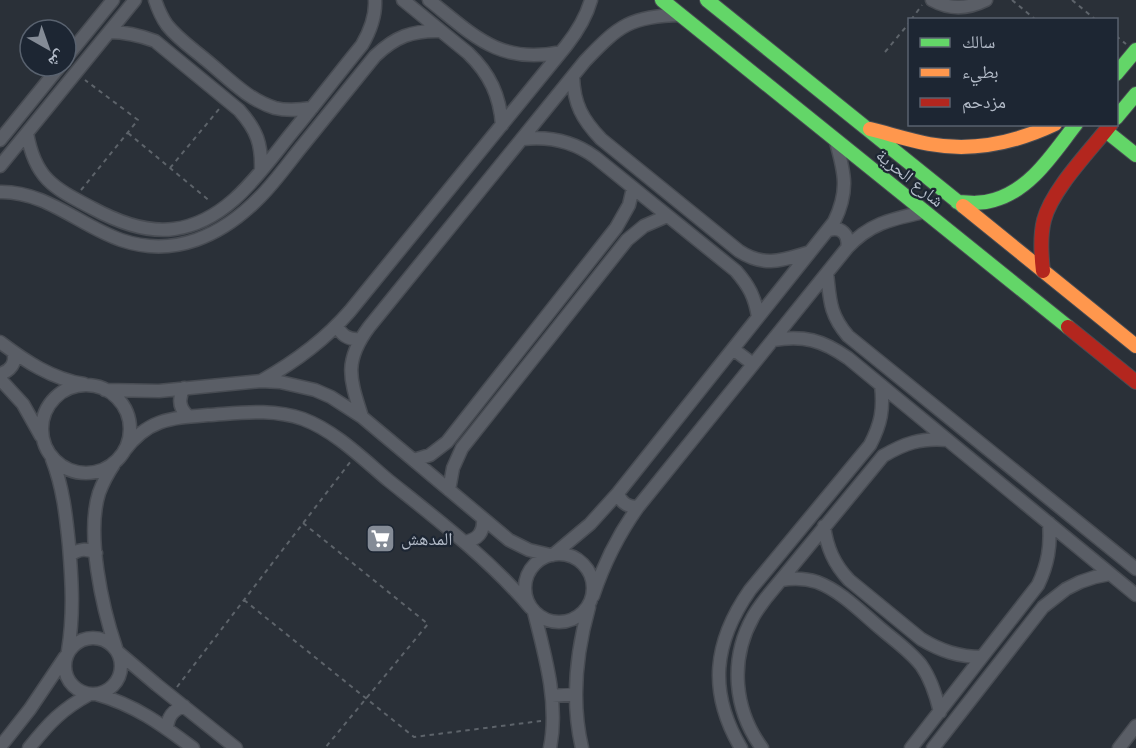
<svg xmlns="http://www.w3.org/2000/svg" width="1136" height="748" font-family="'DM Sans','Noto Naskh Arabic',sans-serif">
<rect width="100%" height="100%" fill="#2a3038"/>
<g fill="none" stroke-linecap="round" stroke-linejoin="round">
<defs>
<path id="street" d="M155,0C158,9 162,18 167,25C178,39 193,49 206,60C227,77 248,100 275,108C287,111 299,110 312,108
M403,0L468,53C490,74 500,96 502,125
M429,0C474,36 500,65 561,52
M932,0C950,10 968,9 986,0
M109,32C126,32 139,35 155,41L239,110C257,130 262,144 261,171
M66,58L113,0
M573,77C574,104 582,119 601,139L739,251C765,268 783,260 810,252
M27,133C35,179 54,188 92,208C116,221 146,233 174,229C229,222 262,169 294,130C317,102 339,73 362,45C370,31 376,17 375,0
M523,139C550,136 573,141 595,157L736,271C749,286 755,297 758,317
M0,140L60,66
M0,166L135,0
M0,192C46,191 80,226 121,240C174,258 222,236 260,197C276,181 289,162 303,145C327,115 351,86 375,56C395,37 412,30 441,31
M829,230C841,226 850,235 847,248
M827,273C830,299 829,314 848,336L1136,569
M337,326C342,336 349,340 360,339
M773,340C804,335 822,340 848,358L1136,595
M0,342C25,361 52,379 84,384
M733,349L753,364
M0,374C10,371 17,363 13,352
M0,379L23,404L41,436
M261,381C295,362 325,340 350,311L566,46C577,32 586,18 591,0
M42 429a44 44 0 1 1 88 0a44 44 0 1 1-88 0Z
M184,388C178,399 179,408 188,416
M105,390L159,391L261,381L280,382L315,390L331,397L362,417L509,540L529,550L550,555
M362,417C350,379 343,362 369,327L585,61C619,25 631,16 681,15
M124,451C148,419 170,418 208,415C240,413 272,408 303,419C335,431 362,458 388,480C438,520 489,559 531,608
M52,459C63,487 66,515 69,545C72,582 74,614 68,651
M414,460L430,455L447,442L616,228L629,205L633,188
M114,464C108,473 103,482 99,493C86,534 102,607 116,648
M449,490L453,468L462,448L627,240L644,226L667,216
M618,493C621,503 627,507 638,507
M824,526C827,548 834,564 849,580L921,639C941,651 959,657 982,657
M464,542C478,540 484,532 483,519
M525 588a34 34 0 1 1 68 0a34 34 0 1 1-68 0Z
M70,555C79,549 86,548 96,553
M553,555L590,524L618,493L834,222C849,191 845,174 836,142
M781,580C793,578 805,578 817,582C841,591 861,612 880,628C894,640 910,651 921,665C931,679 936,695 940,712
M593,596C604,563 618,535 638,507L847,248C870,223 892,219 924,212
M534,612C545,655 559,703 550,748
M65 666a28 28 0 1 1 56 0a28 28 0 1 1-56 0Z
M118,652L157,685L236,748
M96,694C135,705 161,724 193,748
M552,696L576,694
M167,728C168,716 173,710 184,706
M0,747L30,709L65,657
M29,748C49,723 62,709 90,694
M582,748C571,701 576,653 589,607
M741,748C708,692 713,643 750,590L870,445C881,424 884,409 881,385
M762,748C734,710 729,660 753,617C756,611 761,605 766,598L883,456C905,443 920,438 947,440
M911,748L1038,585C1048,564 1051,546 1049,523
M933,748L1043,607L1066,589L1080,582L1095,577L1110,574
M1119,748L1136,726"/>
<path id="fast" d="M662,0L1068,327
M707,0L963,206
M1116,74L1136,50
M1116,118L1136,94
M1106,131L1136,155
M957,202C970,203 982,204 994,200C1031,190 1054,152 1076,124"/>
<path id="slow" d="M870,129C890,134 909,140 929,144C973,152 1015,143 1055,124
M963,206L1136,346"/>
<path id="jam" d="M1043,271C1041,254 1040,236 1044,220C1052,189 1091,150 1111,124
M1068,327L1136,382"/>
</defs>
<use href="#street" stroke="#484c53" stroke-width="15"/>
<use href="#fast" stroke="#484c53" stroke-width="16"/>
<use href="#slow" stroke="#484c53" stroke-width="16"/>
<use href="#jam" stroke="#484c53" stroke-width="16"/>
<path stroke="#5d636a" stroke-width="2" stroke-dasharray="4.5 4.5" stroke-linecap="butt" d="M1012,0L1036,20
M1072,0L1096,20
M911,20L922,5
M1116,36L1126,44
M885,52L910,22
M128,133L211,202
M170,168L220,108
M81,190L138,120L85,80
M303,523L428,624L325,748
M244,600L414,737L541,721
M177,687L351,461"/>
<use href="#street" stroke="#5a5e66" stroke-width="12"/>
<use href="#fast" stroke="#63d668" stroke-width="14"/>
<use href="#slow" stroke="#ff974d" stroke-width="14"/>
<use href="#jam" stroke="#b3261e" stroke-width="14"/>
</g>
<defs>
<symbol id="supermarket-square" viewBox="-11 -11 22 22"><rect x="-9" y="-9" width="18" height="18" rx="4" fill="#848b96" stroke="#1d2633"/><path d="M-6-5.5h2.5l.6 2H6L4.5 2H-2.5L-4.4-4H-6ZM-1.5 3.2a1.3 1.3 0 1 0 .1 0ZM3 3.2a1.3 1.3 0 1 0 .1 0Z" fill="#fff"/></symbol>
</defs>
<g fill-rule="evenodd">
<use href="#supermarket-square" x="364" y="522" width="33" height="33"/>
</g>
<g text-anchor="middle" stroke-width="4.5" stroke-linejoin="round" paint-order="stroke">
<g font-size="18" fill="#b4bcc9" stroke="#1d2633">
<text transform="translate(910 178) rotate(39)" y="6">شارع الحرية</text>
</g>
<g font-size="18" fill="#b4bcc9" stroke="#1d2633" text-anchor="start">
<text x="401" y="545">المدهش</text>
</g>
</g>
<rect x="908" y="18" width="210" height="108" fill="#1d2633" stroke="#59626f" stroke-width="1.5"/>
<rect x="920" y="38" width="30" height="9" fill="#63d668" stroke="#59626f" stroke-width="1.5"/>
<text x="962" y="48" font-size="18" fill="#b4bcc9">سالك</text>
<rect x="920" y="68" width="30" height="9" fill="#ff974d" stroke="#59626f" stroke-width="1.5"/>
<text x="962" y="78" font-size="18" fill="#b4bcc9">بطيء</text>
<rect x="920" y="98" width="30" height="9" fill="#b3261e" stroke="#59626f" stroke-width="1.5"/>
<text x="962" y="108" font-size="18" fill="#b4bcc9">مزدحم</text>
<g transform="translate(48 48) rotate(140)"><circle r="28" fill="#1d2633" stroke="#59626f" stroke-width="1.5"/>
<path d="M0-4.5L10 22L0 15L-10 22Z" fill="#848b96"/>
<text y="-9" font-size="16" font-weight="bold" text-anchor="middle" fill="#b4bcc9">ش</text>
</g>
</svg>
